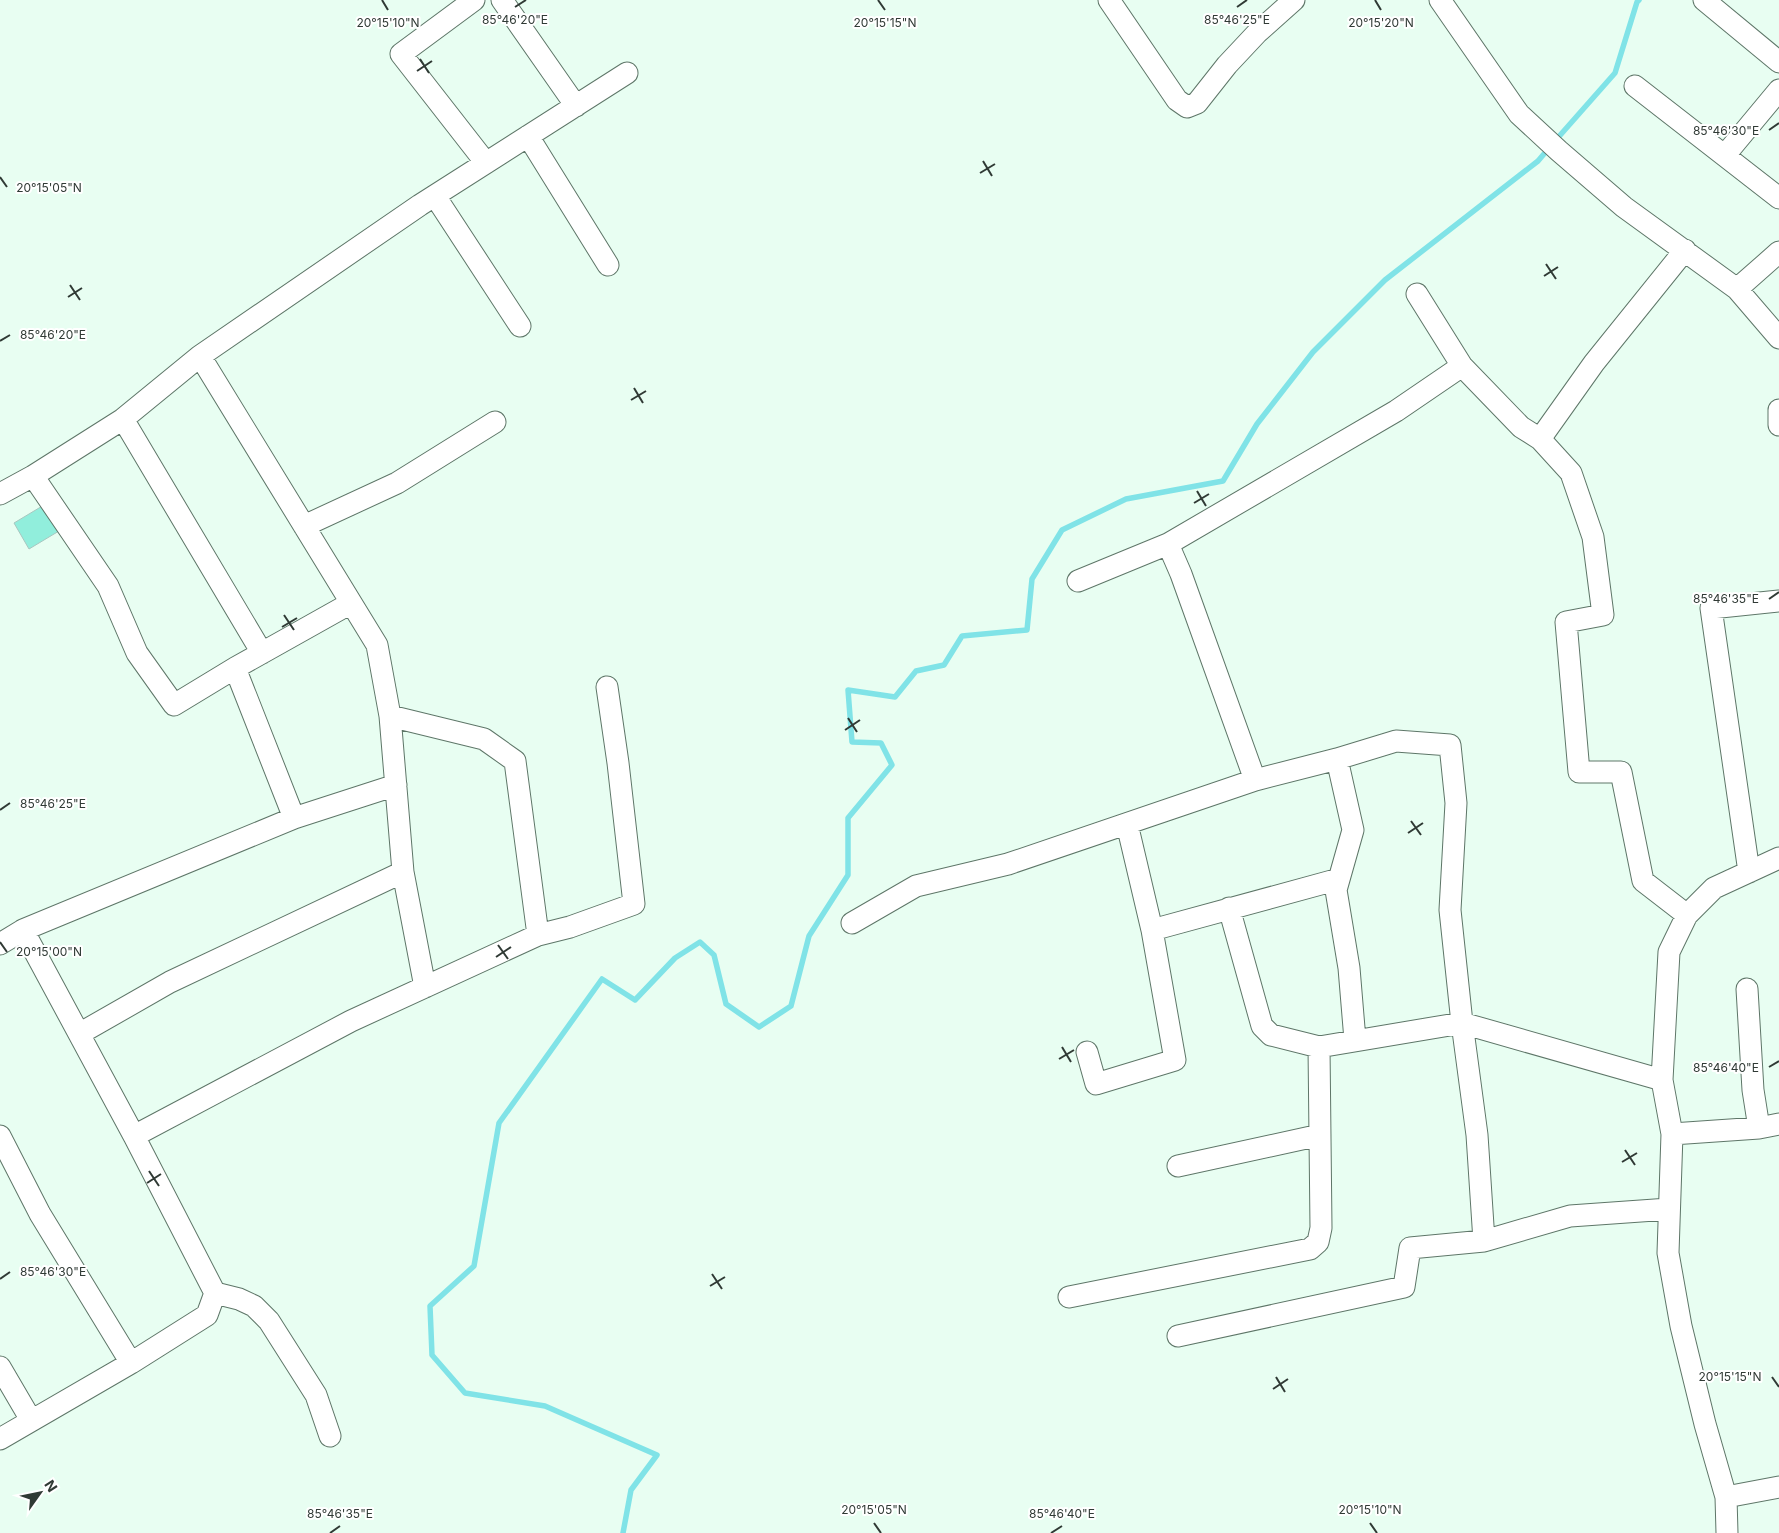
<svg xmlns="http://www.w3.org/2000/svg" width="1779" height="1533" font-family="Inter,sans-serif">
<rect width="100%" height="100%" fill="#e8fef2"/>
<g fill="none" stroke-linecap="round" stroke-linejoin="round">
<path stroke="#80e3e7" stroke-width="5.5" d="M1555,141L1615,73L1637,2L1639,0
M623,1533L631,1490L657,1455L545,1406L465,1393L432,1355L430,1306L474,1266L499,1123L602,979L635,1000L675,958L700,942L714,955L726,1004L759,1027L791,1006L809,936L848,875V818L892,765L881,743L852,742L848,690L895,697L916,671L944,665L962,636L1027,630L1032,579L1062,530L1126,499L1223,481L1257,424L1313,352L1385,280L1538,161L1549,148"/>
</g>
<path fill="#91eedc" stroke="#a8c7c0" d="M49,502L64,528L29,549L14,523Z"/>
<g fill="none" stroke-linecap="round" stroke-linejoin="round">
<defs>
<path id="minor" d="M474,0L401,54L486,163
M502,0L576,106
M1109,0L1177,100L1187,107L1197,103L1227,65L1257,33L1294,0
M1440,0L1519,114L1559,151L1624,207L1737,289L1779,338
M1704,0L1779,62
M1635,86L1779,198
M528,136L608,265
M1725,155L1779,90
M435,196L520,326
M1737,289L1779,252
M1417,294L1462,366L1521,427L1540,439L1571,473L1593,537L1603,615L1566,622L1579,772H1621L1643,881L1687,915
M200,356L123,419L33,476L108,586L137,653L174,705L235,668
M1779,410V425
M123,419L262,653
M1540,439L1594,363L1685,250
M0,494L33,476
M304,526L397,483L495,422
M1168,544L1181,574L1255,780
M1078,581L1168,544L1396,411L1462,366
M351,603L235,668L294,818L396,785
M390,716L403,872L425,987
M1337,759L1353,830L1336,890L1349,968L1355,1040
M1127,824L1152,930
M1749,872L1711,608L1779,601
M1229,908L1262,1026L1271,1035L1319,1047
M852,923L916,886L1008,864L1255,780L1337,759L1396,741L1450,745L1456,803L1450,910L1462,1023L1477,1135L1484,1241L1410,1248L1404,1287L1178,1336
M23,930L294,818
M538,935L570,927L634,904L618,763L607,687
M0,944L23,930L134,1136
M1747,989L1753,1090L1759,1128
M79,1034L170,982L403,872
M1087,1052L1096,1084L1175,1060L1152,930L1339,879
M1672,1134L1759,1128L1779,1124
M0,1136L40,1214L131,1363
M1178,1166L1320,1135
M1484,1241L1570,1216L1669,1209
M215,1293L239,1299L254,1306L269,1321L316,1395L330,1436
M1069,1297L1310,1249L1318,1242L1321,1228L1319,1047L1462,1023L1662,1080
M0,1367L31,1420
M0,1439L131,1363L207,1315L215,1293L134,1136L351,1021L538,935L515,761L484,739L390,716L377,645L200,356L420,205L627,73
M1726,1497L1779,1487
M1727,1533L1726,1497L1705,1424L1681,1326L1668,1253L1672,1134L1662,1080L1669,952L1687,915L1714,888L1779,858"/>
</defs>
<use href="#minor" stroke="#5e7668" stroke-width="23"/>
<use href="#minor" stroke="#fff" stroke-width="21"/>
</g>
<path fill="none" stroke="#303a35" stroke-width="2" d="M382,0L388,10M878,0L885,10M1375,0L1381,10M515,7L526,0M1237,7L1247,0M420,59L429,73M417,71L432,61M1769,130L1779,123M983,161L992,176M980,173L995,164M0,177L7,187M1546,264L1556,279M1544,276L1558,267M70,285L80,300M68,297L82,288M0,341L10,335M634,388L643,403M631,400L646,391M1197,491L1206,506M1194,503L1209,494M1769,599L1779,592M284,615L294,630M282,627L297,618M848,718L857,732M845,730L860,720M0,810L10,803M1411,821L1421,835M1408,833L1423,823M0,942L7,952M498,945L508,959M496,957L511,947M1062,1047L1071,1062M1059,1059L1074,1050M1769,1067L1779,1061M1625,1150L1635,1165M1622,1162L1637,1153M149,1171L159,1186M147,1183L161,1174M712,1274L722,1289M0,1279L10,1272M710,1286L725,1277M1276,1377L1285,1392M1772,1377L1779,1387M1273,1389L1288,1379M874,1523L881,1533M1370,1523L1377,1533M330,1533L340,1526M1051,1533L1062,1526"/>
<g font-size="12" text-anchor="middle" fill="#303a35" stroke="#fff" stroke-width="4" stroke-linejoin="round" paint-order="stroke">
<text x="515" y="24">85°46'20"E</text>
<text x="1237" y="24">85°46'25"E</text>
<text x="388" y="27">20°15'10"N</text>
<text x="885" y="27">20°15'15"N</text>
<text x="1381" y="27">20°15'20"N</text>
<text x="1726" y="135">85°46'30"E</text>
<text x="49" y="192">20°15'05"N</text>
<text x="53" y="339">85°46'20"E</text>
<text x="1726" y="603">85°46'35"E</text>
<text x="53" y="808">85°46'25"E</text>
<text x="49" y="956">20°15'00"N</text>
<text x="1726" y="1072">85°46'40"E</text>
<text x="53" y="1276">85°46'30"E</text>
<text x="1730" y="1381">20°15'15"N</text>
<text x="874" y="1514">20°15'05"N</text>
<text x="1370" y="1514">20°15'10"N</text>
<text x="340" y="1518">85°46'35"E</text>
<text x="1062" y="1518">85°46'40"E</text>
</g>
<g transform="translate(40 1493) rotate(57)" stroke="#ffffff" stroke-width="4" paint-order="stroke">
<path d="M0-4L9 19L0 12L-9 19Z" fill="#303a35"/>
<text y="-8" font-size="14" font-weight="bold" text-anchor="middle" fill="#303a35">N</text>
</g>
</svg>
